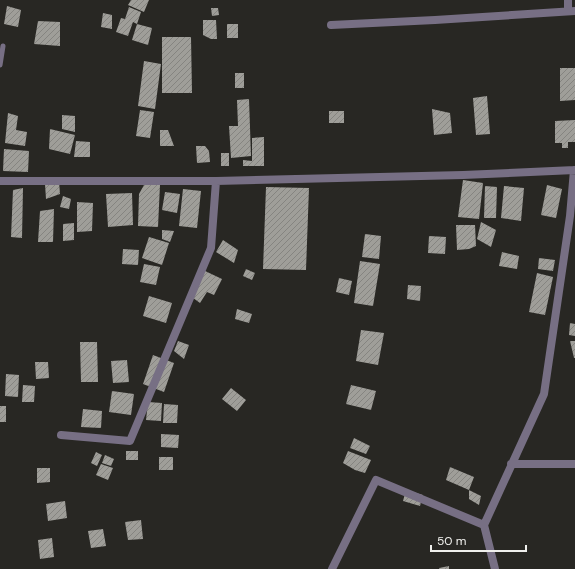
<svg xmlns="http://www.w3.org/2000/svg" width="575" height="569" font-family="'DM Sans',sans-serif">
<defs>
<pattern id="building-hatch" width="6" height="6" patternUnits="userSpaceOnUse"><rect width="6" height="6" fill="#9f9e99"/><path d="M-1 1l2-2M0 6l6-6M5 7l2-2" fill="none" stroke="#858480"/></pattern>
</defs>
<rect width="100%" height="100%" fill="#282723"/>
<path fill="url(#building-hatch)" d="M131,0H149L144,12L128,5Z
M7,6L21,10L18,27L4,24Z
M129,7L141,12L137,24L152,28L148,45L132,40L137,24L133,22L128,36L116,32L121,18L125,19Z
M211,8H218L219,15L212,16Z
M103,13L112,15V29L101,27Z
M203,20H216L217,39H211L203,35Z
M38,21L60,22V46L34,44Z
M227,24H238V38H227Z
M162,37H191L192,93H162Z
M144,61L161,64L155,109L138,106Z
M560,68H575V100L560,101Z
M235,73H244V88H235Z
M487,96L490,134L476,135L473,98Z
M249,99L251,156L231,158L229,126H238L237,100Z
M432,109L450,113L452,133L434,135Z
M140,110L154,112L150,138L136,136Z
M329,111H344V123H329Z
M8,113L18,116L16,130L27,132L25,146L5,143Z
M62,115L75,116V132L62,129Z
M575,120V142H568V148H562V143H555V121Z
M50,129L75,135L70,154L49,149Z
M160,130H168L174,146H160Z
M264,137V166H243V160L252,161V138Z
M76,141L90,142V157H74Z
M196,146H205L209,151L210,162L197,163Z
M4,149L29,151L28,172L3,171Z
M221,153H229V166H221Z
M463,180L483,183L479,219L458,217Z
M59,181L60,194L46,199L45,184Z
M144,185H160L158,227L138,226L139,194Z
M547,185L562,189L556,218L541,215Z
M485,186L497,187L496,218H484Z
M504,186L524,188L521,221L501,218Z
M266,187L309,188L306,270L263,269Z
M23,188L22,238L11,237L13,190Z
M183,189L201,191L197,228L179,226Z
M165,192L180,194L177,213L162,210Z
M132,193L133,225L108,227L106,194Z
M63,196L71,199L69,209L60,207Z
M77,202L93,203L92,231L77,232Z
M54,209L53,242H38L40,211Z
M481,222L496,230L491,247L477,239Z
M74,223V240L63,241V224Z
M456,225H475L476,246L469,249L457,250Z
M162,230L174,231L170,242L162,239Z
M365,234L381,236L379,259L362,257Z
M429,236L446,237L445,254L428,253Z
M149,237L169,243L162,265L142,258Z
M223,240L238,250L234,263L216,252Z
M123,249L139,250L138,265L122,264Z
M502,252L519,256L517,269L499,266Z
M539,258L555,260L553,271L538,269Z
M360,261L380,264L373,306L354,303Z
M144,264L160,267L156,285L140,282Z
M246,269L255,273L252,280L243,276Z
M203,270L222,279L214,295L207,292L200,303L189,295Z
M537,273L553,277L545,315L529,312Z
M339,278L352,281L349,295L336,292Z
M408,285L421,286L420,301L407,299Z
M149,296L172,303L166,323L143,316Z
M237,309L252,314L249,323L235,319Z
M570,323L575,324V336L569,335Z
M361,330L384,333L378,365L356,361Z
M178,341L189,345L184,359L174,351Z
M570,341H575V358H574Z
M80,342H97L98,382H81Z
M153,355L174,363L164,392L143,384Z
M127,360L129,382L113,383L111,361Z
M35,362H48L49,378L36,379Z
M6,374L19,375L18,397L5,396Z
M23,385L35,386L34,402H22Z
M351,385L376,391L371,410L346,404Z
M231,388L246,400L237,411L222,399Z
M112,391L134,394L131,415L109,412Z
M148,402L162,403L161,421L146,420Z
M164,404L178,405L177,423H163Z
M0,406H6V422H0Z
M83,409L102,411L101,428L81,427Z
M161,434L179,435L178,448L161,447Z
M354,438L370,446L366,454L350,448Z
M126,451H138V460H126Z
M348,451L371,460L365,473L355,470L343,463Z
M96,452L102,455L97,466L91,463Z
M105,455L114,459L111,466L102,463Z
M159,457H173V470H159Z
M101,464L113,468L108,480L96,475Z
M450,467L474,477L469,490L481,496L479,505L469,499V490L446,480Z
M37,468H50V482L37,483Z
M406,490L423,495L420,506L403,501Z
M65,501L67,518L48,521L46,504Z
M141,520L143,539L128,540L125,522Z
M103,529L106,546L91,548L88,531Z
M52,538L54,557L40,559L38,540Z
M449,566V569H439V568Z"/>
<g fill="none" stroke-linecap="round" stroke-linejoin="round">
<path stroke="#776f84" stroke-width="5" d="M0,65L3,46"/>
<path stroke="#776f84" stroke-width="8" d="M568,0V10
M331,25L435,20L575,11
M0,181H216L463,175L575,170
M61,435L130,441L211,248L216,181
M511,464H575
M332,569L376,480L484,525
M495,569L484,525L544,394L570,216L574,170"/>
</g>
<path d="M431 545v6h95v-6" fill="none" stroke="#f0f0ed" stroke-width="2"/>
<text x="437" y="545" font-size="12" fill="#f0f0ed" stroke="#282723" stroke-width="3" paint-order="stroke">50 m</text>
</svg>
